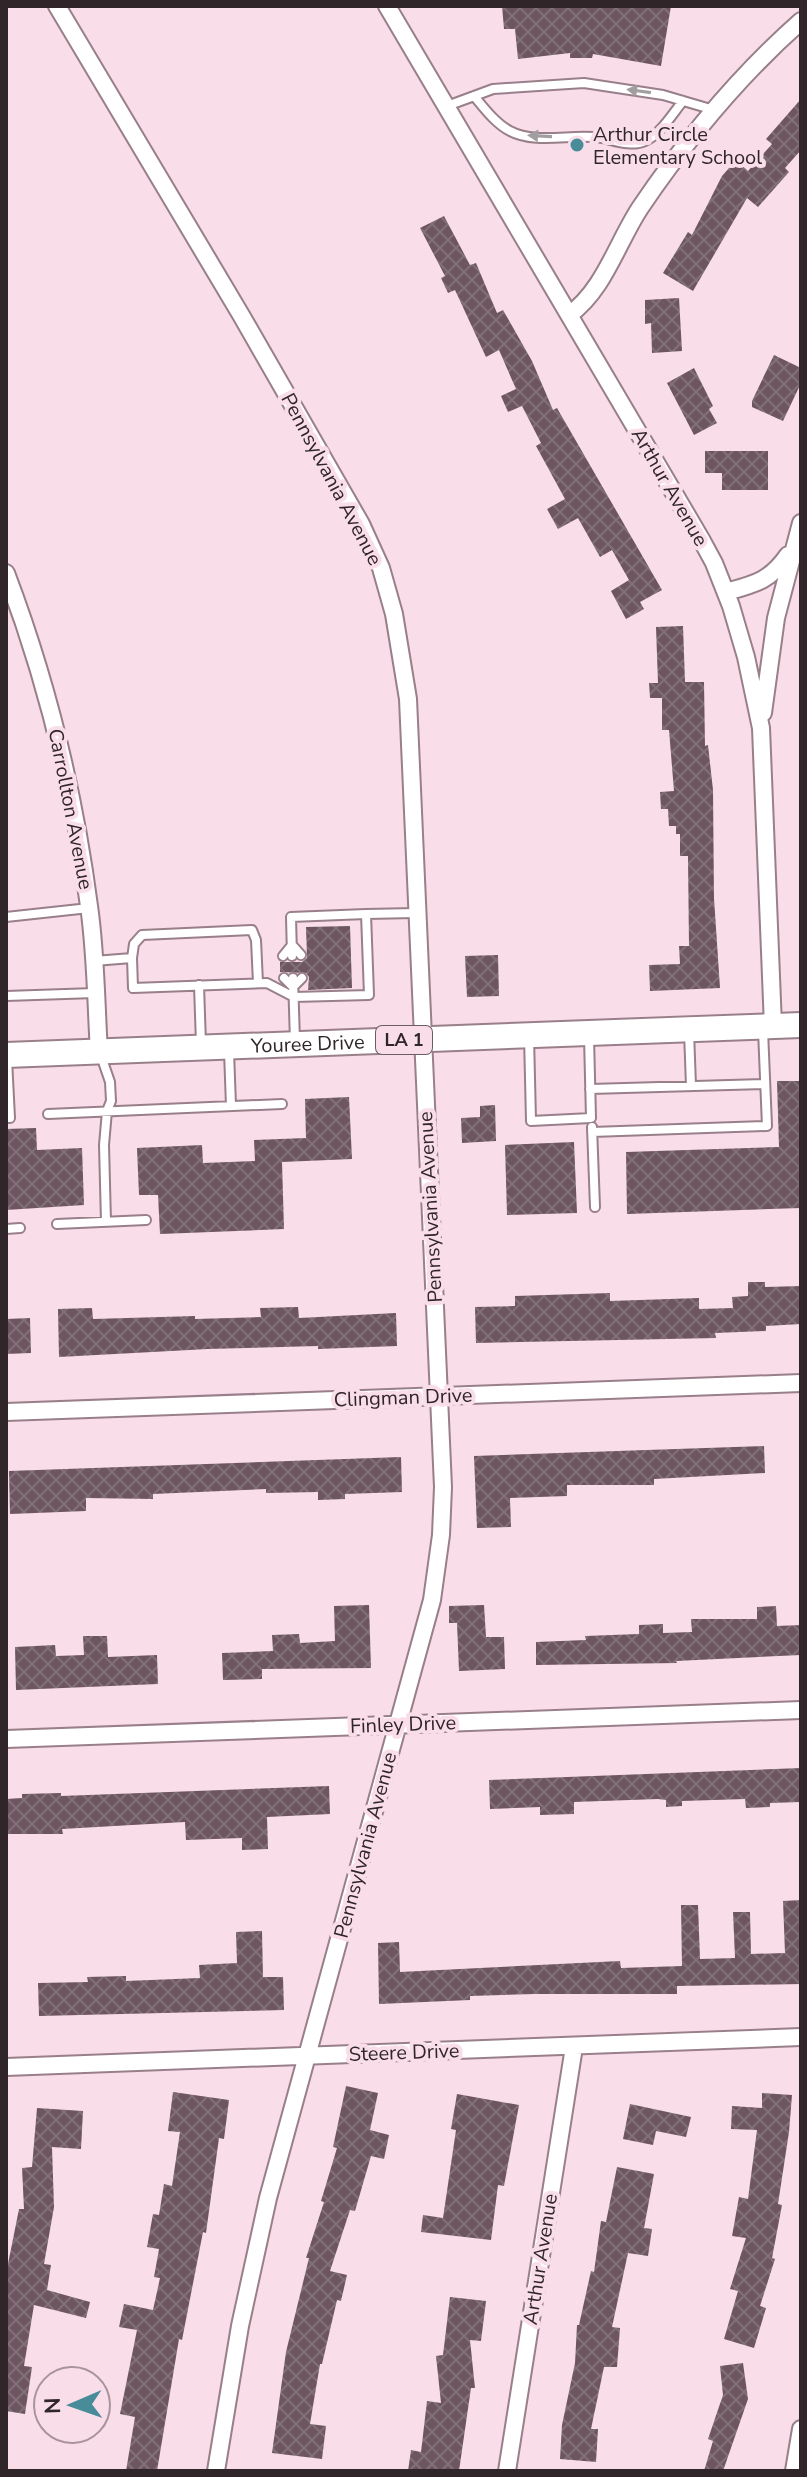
<svg xmlns="http://www.w3.org/2000/svg" width="807" height="2477" font-family="'Nunito Sans',sans-serif">
<defs>
<pattern id="building-cross-hatch" width="8" height="8" patternUnits="userSpaceOnUse" patternTransform="scale(2)"><rect width="8" height="8" fill="#6d5660"/><path d="M0 0l8 8M0 8l8-8" fill="none" stroke="#827078"/></pattern>
</defs>
<rect width="100%" height="100%" fill="#f9dde9"/>
<path fill="url(#building-cross-hatch)" d="M502,6H671L661,66L593,54L592,58H570V53L518,59L515,29H504Z
M801,99V150L785,168L789,172L758,207L747,198L693,291L663,273L688,232L692,235L722,176L736,160L748,171L772,144L766,139Z
M444,216L470,265L476,263L497,313L503,310L532,361L553,410L557,408L662,590L640,602L644,609L626,619L611,591L629,580L612,550L600,557L578,518L558,529L547,509L565,499L536,446L541,443L522,406L508,412L501,396L516,389L499,350L486,357L455,290L448,293L441,278L445,276L420,228Z
M679,298L682,351L652,353L651,323L645,324V300Z
M774,355L801,368V383L783,421L752,407V401Z
M694,368L713,406L709,409L717,423L694,435L667,383Z
M705,451H768V490H722V473H705Z
M683,626L685,682H704L705,746L708,745L713,790L714,898L720,988L650,991L649,965L680,964L679,946H689L688,856H680V834H676V826H669L668,809H661L660,792L674,791L669,730H662V698H650L649,683H658L656,627Z
M350,926L352,988L308,990L309,977L306,973L280,972V962H302L307,958L306,927Z
M498,955L499,996L467,997L465,956Z
M777,1081H801V1208L627,1214L626,1152L779,1147Z
M349,1097L352,1159L282,1162L284,1229L160,1234L158,1195H139L137,1148L202,1145L203,1163L255,1161L254,1140L306,1138L305,1099Z
M495,1105L496,1141L462,1143L461,1118L480,1117V1106Z
M36,1128L37,1150L82,1148L84,1205L6,1210V1129Z
M574,1142L577,1213L507,1215L505,1145Z
M748,1282H765V1287L801,1286V1324L766,1326V1331L715,1333L716,1338L476,1343L475,1307L515,1306V1296L610,1293V1301L699,1298V1309L733,1308L732,1297L748,1296Z
M298,1307L299,1318L396,1313L397,1346L318,1349V1346L208,1349L59,1357L58,1309L92,1308L93,1319L195,1316V1319L261,1317L260,1308Z
M30,1318L31,1353L6,1354V1319Z
M764,1446L765,1473L654,1479V1485H567V1496L510,1498L511,1527L477,1528L474,1456Z
M401,1457L402,1492L345,1494V1499L318,1500V1492L266,1493V1489L153,1494V1499L86,1498V1511L10,1514L9,1471Z
M369,1605L371,1668L262,1669V1679L223,1680L222,1653L273,1651L272,1635L299,1634L300,1643L335,1641L334,1606Z
M484,1605L486,1637H504L505,1669L459,1671L457,1623H449V1606Z
M776,1606L777,1626L801,1625V1655L676,1661L677,1663L536,1665V1642L586,1640L585,1636L639,1634V1625L663,1624V1633L692,1632L691,1619H757V1607Z
M83,1636H107L108,1657L157,1655L158,1684L16,1690L15,1647L55,1645L56,1656L84,1655Z
M801,1768V1802L770,1803V1807L746,1808L745,1799L682,1801V1806L666,1807V1800L658,1799L574,1802V1814L540,1815V1807L490,1809L489,1780Z
M329,1786L330,1814L267,1817L268,1849L242,1850V1838L186,1840L185,1822L62,1829L63,1834H6V1799L22,1798V1794L61,1793V1796Z
M801,1900V1984L677,1986V1994H534L470,1996V2000L379,2004L378,1943L399,1942L400,1972L620,1961L621,1968L682,1966L681,1905H698L700,1959L735,1958L733,1912H750L751,1954L785,1953L783,1901Z
M262,1931L263,1977H283L284,2010L39,2016L38,1983L88,1982L87,1977L126,1976V1981L200,1978L199,1965L237,1963L236,1932Z
M346,2086L378,2093L370,2130L389,2135L384,2159L371,2156L355,2211L350,2210L330,2271L347,2275L341,2301L337,2300L322,2364H320L310,2424L326,2426L322,2459L272,2453L286,2352L309,2258H306L324,2202L321,2201L337,2148L333,2147Z
M173,2092L229,2100L224,2139L219,2138L206,2233L203,2232L182,2340L179,2339L157,2471H126L135,2417L120,2414L137,2330L119,2327L124,2304L153,2310L160,2278L154,2277L159,2249L147,2247L153,2214L159,2215L164,2184L172,2186L180,2132L168,2131Z
M762,2093L792,2095L789,2132L778,2204L782,2205L772,2258L775,2259L760,2306L766,2308L754,2348L724,2339L738,2291L730,2289L746,2238L732,2236L739,2197L748,2199L757,2130L731,2129L732,2106L762,2108Z
M457,2094L519,2105L504,2186L498,2185L491,2240L421,2232L423,2215L443,2218L456,2130L451,2129Z
M630,2104L691,2117L686,2137L656,2131L653,2145L623,2139Z
M37,2108L83,2111L81,2149L52,2147L54,2207L44,2264L51,2265L47,2290L90,2302L86,2318L34,2305L24,2366L32,2367L25,2414L6,2411V2274L19,2209H24L22,2168L32,2167Z
M617,2167L654,2174L644,2228L652,2229L648,2256L628,2253L612,2327L620,2328L617,2367H604L591,2429H598L596,2462L560,2459L562,2425L575,2363L577,2325H579L591,2271L594,2272L601,2221L606,2222Z
M450,2297L486,2301L481,2341L470,2340L475,2388H471L459,2471H408L411,2450L421,2452L427,2401L441,2403L436,2356L443,2355Z
M743,2363L748,2399L723,2471H704L713,2441L708,2439L723,2395L720,2366Z"/>
<g fill="none" stroke-linecap="round" stroke-linejoin="round">
<defs>
<path id="service" d="M474,96C484,108 496,124 510,131C536,145 574,133 602,138C616,141 632,147 645,141C660,135 673,113 683,101
M447,106L493,89L584,83L663,95L714,110
M366,914L416,913
M6,917L89,908
M283,956L292,945L301,955
M132,958L134,944L142,935L252,930L256,940L258,983
M94,961L132,958L133,988L267,983L294,997L369,995L366,914L291,917L292,956
M284,978L293,987L302,978
M293,978L295,1041
M199,985L201,1044
M6,996L95,993
M689,1031L691,1086
M529,1036L531,1121L591,1118L589,1037
M229,1051L231,1106
M100,1053L110,1082L111,1101L107,1111L104,1145L106,1222
M590,1089L765,1084
M48,1114L282,1104
M6,1118H10L7,1059
M592,1127L595,1207
M592,1132L767,1126L763,1030
M57,1224L146,1220
M6,1229L20,1228"/>
<path id="minor" d="M57,6L241,315L361,524L381,568L394,614L408,699L443,1487L441,1535L432,1600L268,2198L240,2326L216,2471
M387,6L701,539L714,563L731,606L746,657L761,728L773,1026
M569,315C604,290 617,243 640,208C686,140 740,75 801,21
M6,573C47,681 74,792 89,906C96,954 96,1004 99,1052
M726,592C755,584 770,581 788,555
M763,713L776,618L801,523
M6,1412L801,1383
M6,1739L801,1710
M6,2067L801,2037
M507,2471L574,2047
M794,2471L801,2429"/>
<g id="primary">
<path id="s1" d="M6,1055L801,1025"/>
</g>
</defs>
<use href="#service" stroke="#987f8a" stroke-width="12"/>
<use href="#minor" stroke="#987f8a" stroke-width="20"/>
<use href="#primary" stroke="#987f8a" stroke-width="28"/>
<use href="#service" stroke="#fff" stroke-width="8"/>
<use href="#minor" stroke="#fff" stroke-width="16"/>
<use href="#primary" stroke="#fff" stroke-width="24"/>
</g>
<defs><path id="oneway-solid" d="M-6-.8H1V-3.2L6.5 0L1 3.2V.8H-6Z" transform="scale(2)"/></defs>
<g fill="#a29d9f">
<use href="#oneway-solid" transform="translate(639 91) rotate(-172)"/>
<use href="#oneway-solid" transform="translate(540 136) rotate(-177)"/>
</g>
<circle fill="#478c98" stroke="#f9dde9" stroke-width="3" cx="577" cy="145" r="8"/>
<g text-anchor="middle" stroke-width="8" stroke-linejoin="round" paint-order="stroke">
<rect fill="#f9dde9" stroke="#6c5d63" stroke-width="2" x="376" y="1026" width="56" height="28" rx="6"/>
<g font-size="18" font-weight="bold" fill="#30262a">
<text x="404" y="1046">LA 1</text>
</g>
<g font-size="20" fill="#30262a" stroke="#f9dde9" text-anchor="start">
<text x="593" y="141">Arthur Circle<tspan x="593" dy="23">Elementary School</tspan></text>
</g>
<g font-size="20" fill="#30262a" stroke="#f9dde9">
<text transform="translate(332 479) rotate(62)" y="7">Pennsylvania Avenue</text>
<text transform="translate(670 487) rotate(60)" y="7">Arthur Avenue</text>
<text transform="translate(71 809) rotate(79)" y="7">Carrollton Avenue</text>
<text dy="7" stroke="none"><textPath href="#s1" startOffset="302">Youree Drive</textPath></text>
<text transform="translate(430 1207) rotate(-93)" y="7">Pennsylvania Avenue</text>
<text transform="translate(403 1397) rotate(-2)" y="7">Clingman Drive</text>
<text transform="translate(403 1724) rotate(-2)" y="7">Finley Drive</text>
<text transform="translate(365 1845) rotate(-75)" y="7">Pennsylvania Avenue</text>
<text transform="translate(404 2052) rotate(-2)" y="7">Steere Drive</text>
<text transform="translate(540 2259) rotate(-81)" y="7">Arthur Avenue</text>
</g>
</g>
<rect width="807" height="2477" fill="none" stroke="#30262a" stroke-width="16"/>
<g transform="translate(72 2405) rotate(268)"><circle r="38" fill="#f9dde9" stroke="#a9949d" stroke-width="2"/>
<path d="M0-6L14 30L0 20L-14 30Z" fill="#478c98"/>
<text y="-12" font-size="22" font-weight="bold" text-anchor="middle" fill="#30262a">N</text>
</g>
</svg>
